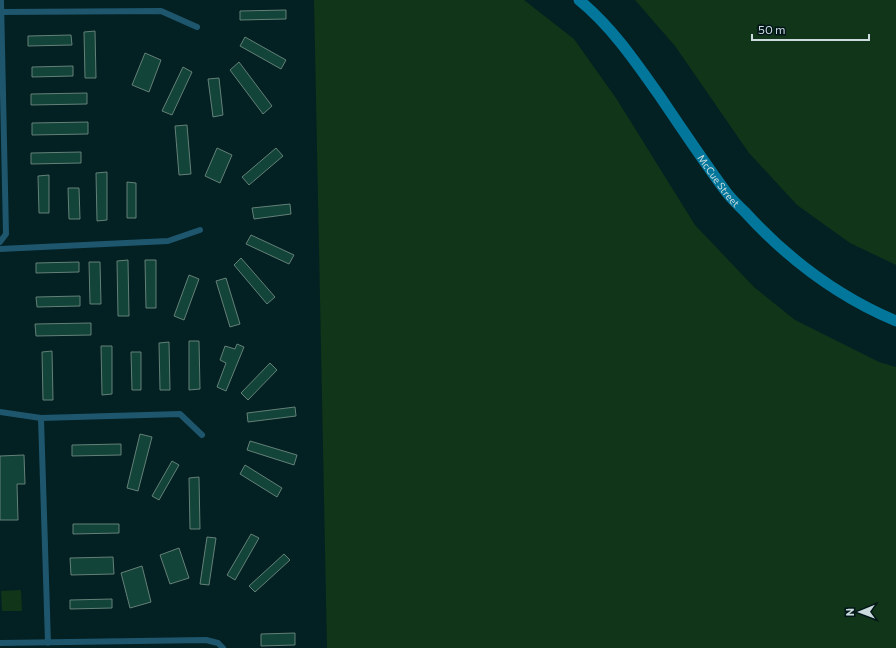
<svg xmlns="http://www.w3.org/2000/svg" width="896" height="648" font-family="Commissioner,sans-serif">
<rect width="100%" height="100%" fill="#032022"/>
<path fill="#103518" d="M314,0H524L574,39L616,98L695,225L754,287L795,320L879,362L896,367V648H327Z
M635,0H896V265L850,243L797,205L749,153L675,46Z
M21,590L22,611H2L1,591Z"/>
<path fill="#134439" stroke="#648078" d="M286,10V19L240,20V11Z
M95,31L96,78H85L84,32Z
M71,35L72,45L28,46V36Z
M245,37L286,60L281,69L240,46Z
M145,53L161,60L149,92L132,85Z
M239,62L272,106L263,114L230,70Z
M73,66V76L32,77V67Z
M183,67L192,72L172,115L162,111Z
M219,78L223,115L213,117L208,79Z
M87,93V104L31,105V94Z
M88,122V134L32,135V123Z
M187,125L191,174L179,175L175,126Z
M217,148L232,155L220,183L205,176Z
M276,148L283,156L249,185L242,177Z
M81,152V163L31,164V153Z
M107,172V220L97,221L96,173Z
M49,175V213H39L38,176Z
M127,182L136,183V218H127Z
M68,188H79L80,219H69Z
M290,204L291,214L254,219L252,208Z
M251,235L294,255L289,264L246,244Z
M241,258L275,297L267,304L234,265Z
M128,260L129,316H118L117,261Z
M145,260H156V308H146Z
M79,262V272L36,273V263Z
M89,262H100L101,304H90Z
M189,275L199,279L184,320L174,316Z
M226,278L240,324L230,327L216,281Z
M80,296V306L37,307L36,297Z
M91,323V335L36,336L35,324Z
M189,341H199L200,389L189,390Z
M169,342L170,390H160L159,343Z
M237,344L244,347L226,391L217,387L226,363L220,360L225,346L235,349Z
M101,346H112V394L102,395Z
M52,351L53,400H43L42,352Z
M131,352H141V390H132Z
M270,363L277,370L248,400L241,393Z
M295,407L296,416L248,422L247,413Z
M140,434L152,437L138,491L127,488Z
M250,441L297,455L294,465L247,450Z
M121,444V455L72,456V445Z
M24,455L25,484H17L18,520H0V456Z
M172,461L179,465L159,500L152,496Z
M245,465L282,488L277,497L240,474Z
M199,477L200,529H190L189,478Z
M73,524H119V533L73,534Z
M251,534L259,538L235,580L227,575Z
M207,537L216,538L209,585L200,584Z
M179,548L189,578L170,584L160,555Z
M284,554L290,560L255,592L249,586Z
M113,557L114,574L71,575L70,558Z
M142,566L151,602L130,608L121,573Z
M112,599V608L70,609V600Z
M295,633V645L261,646V634Z"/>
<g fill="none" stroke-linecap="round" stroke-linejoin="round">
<path stroke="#1e566d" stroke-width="6" d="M0,12L161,11L197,27
M0,242L6,234L1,0
M0,249L168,241L200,230
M0,412L41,418L180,414L202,435
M41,418L48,643
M0,643L206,640L218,643L223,648"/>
<path stroke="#02769b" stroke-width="11" id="s1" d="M579,0C611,26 635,61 659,95C680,126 702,159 724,189C730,198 738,205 745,212C787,258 839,297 896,321"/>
</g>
<g text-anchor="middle" stroke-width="3" stroke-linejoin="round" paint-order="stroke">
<g font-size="10" fill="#ccdcde" stroke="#001619">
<text dy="4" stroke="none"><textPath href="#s1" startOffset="229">McCue Street</textPath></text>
</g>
</g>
<g transform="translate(860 612) rotate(269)" stroke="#001619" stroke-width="3" paint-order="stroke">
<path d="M0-3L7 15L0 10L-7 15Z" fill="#ccdcde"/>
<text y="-6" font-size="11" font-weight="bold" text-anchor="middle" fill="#ccdcde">N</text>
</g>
<path d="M752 34v6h117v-6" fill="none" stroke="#ccdcde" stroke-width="2"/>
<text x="758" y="34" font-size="12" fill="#ccdcde" stroke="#001619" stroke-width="3" paint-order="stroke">50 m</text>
</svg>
